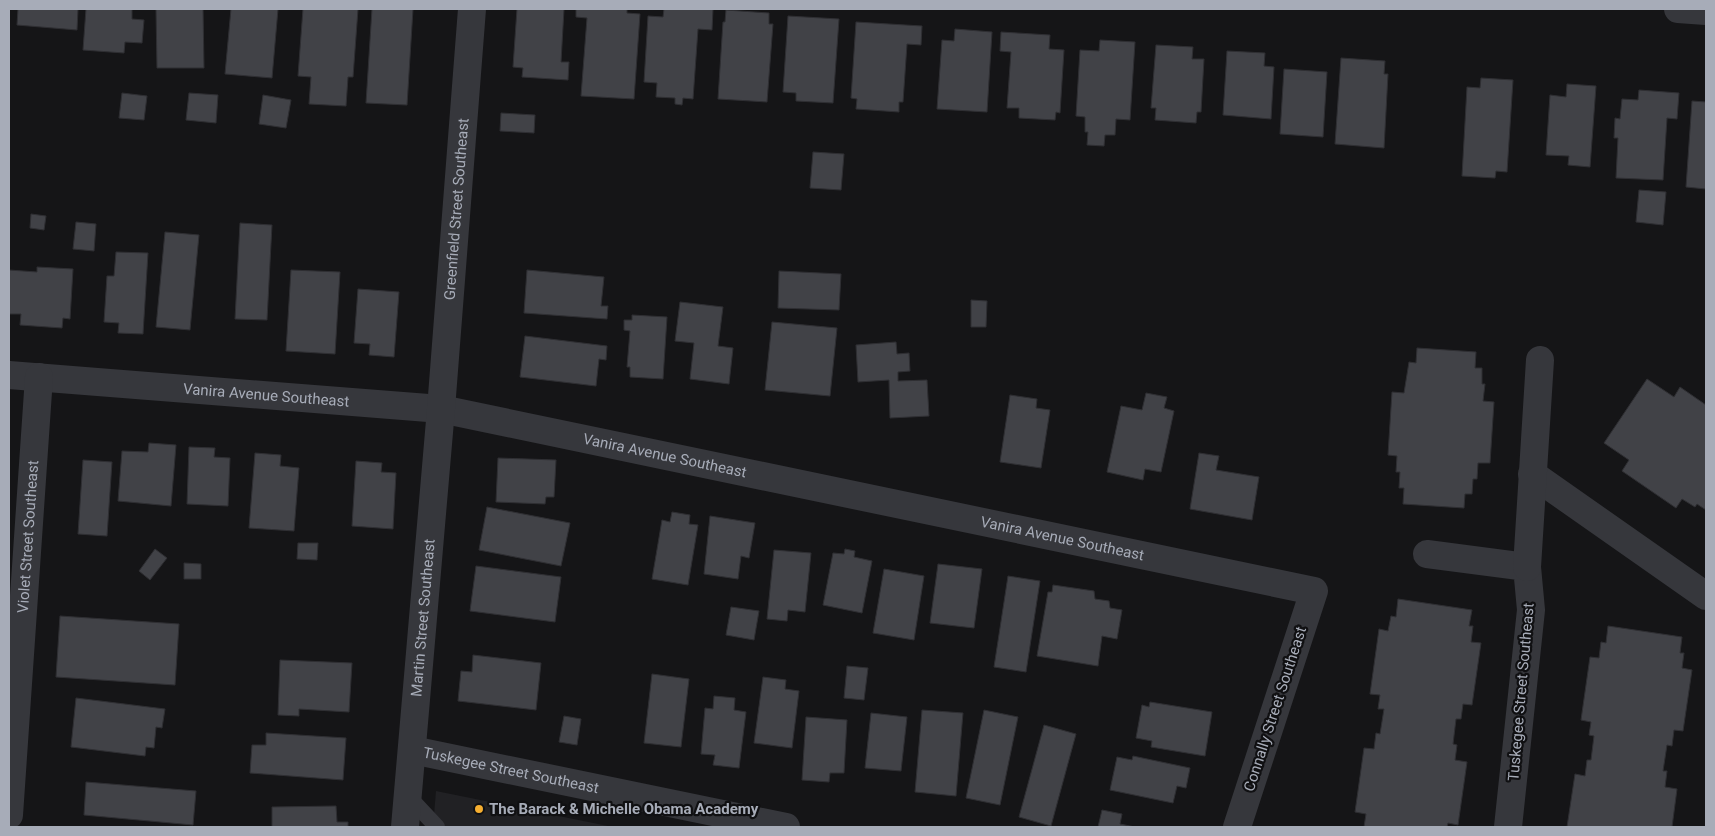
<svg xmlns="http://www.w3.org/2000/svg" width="1715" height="836" font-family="Roboto,sans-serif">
<rect width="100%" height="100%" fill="#151517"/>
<path fill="#212124" d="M436,791L613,827H433Z"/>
<path fill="#414247" stroke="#2f2f33" d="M18,9H78L77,30L17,25Z
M86,9H132V19L144,20L142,43L125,42L124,53L83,50Z
M156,9H203L204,68H157Z
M231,9H278L272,78L225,74Z
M303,9H358L353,77H348L346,106L309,104L311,77L298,76Z
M372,9H413L407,105L366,103Z
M517,9H564L561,62H569L568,80L522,77L523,68L513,67Z
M576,9H627V13L640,14L634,99L581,96L587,18L576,17Z
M664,9H713L712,30L698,29L693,99L683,98L682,105L675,104V98L656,97L657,83L644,82L648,16L663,17Z
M726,10L769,13V24H773L767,102L718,99L723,22H725Z
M788,16L839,19L833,103L796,101V93L783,92Z
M856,22L922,26L921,45L907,44L903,102H899V112L856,109L857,99L851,98Z
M955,29L992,32L987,112L937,109L942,40L954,41Z
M1001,32L1050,35L1049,49L1064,50L1060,113L1056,112L1055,120L1019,118V108H1007L1011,52L1000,51Z
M1100,40L1135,42L1130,120L1116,119L1115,135H1105L1104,146L1087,145L1088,132H1085V117L1076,116L1080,50L1099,51Z
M1156,45L1193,47L1192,59H1204L1201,112H1197L1196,123L1155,120L1156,108H1151Z
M1227,51L1265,53L1264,66L1274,67L1271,119L1223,115Z
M1341,58L1385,61L1384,74H1388L1384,148L1335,144Z
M1284,69L1327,72L1323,137L1280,134Z
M1481,78L1513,80L1507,172L1496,171L1495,178L1462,176L1467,87L1480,88Z
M1567,84L1596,86L1590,167L1568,165L1569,156L1546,155L1550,95L1566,97Z
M1639,90L1679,93L1677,119L1667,118L1663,180L1616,178L1618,138H1614L1615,118L1620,119L1622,99L1638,100Z
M122,93L147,96L144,120L119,118Z
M189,93L218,95L216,123L186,120Z
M263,95L291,100L286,128L259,124Z
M1692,101L1706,102V189L1686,187Z
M501,113L535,115L534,133L500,131Z
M813,152L844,154L841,190L810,188Z
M1639,190L1666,192L1663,225L1636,222Z
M31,214L46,216L44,230L30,228Z
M76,222L96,224L94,251L73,249Z
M240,223L272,225L267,320L235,319Z
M165,232L199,235L190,330L156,327Z
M116,252L148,253L143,334L118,333L119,323L104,322L107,276H114Z
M37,267L73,269L70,319L63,318L62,328L20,325L21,314H9V270L37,272Z
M291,270L340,272L335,354L286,351Z
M527,270L604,277L601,306H608L607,319L524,313Z
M779,271L841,274L839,310L778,308Z
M358,289L399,292L394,357L369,355L370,344L354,343Z
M971,300L987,301L986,327H971Z
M680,302L723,307L718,346L733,348L729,384L690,379L694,343L675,341Z
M632,315L667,317L663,379L630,377V367H627L630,331L624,330V320H632Z
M772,322L837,328L830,396L765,390Z
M525,336L607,346L606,360L599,359L596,386L520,377Z
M896,342L897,354L909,353L910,371L898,372V381L927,380L929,416L890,418L889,380L858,382L856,345Z
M1417,348L1476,352L1475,368H1482V384H1485L1483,401L1494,402L1490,463H1478L1477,479H1473L1472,494H1465L1464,508L1403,504L1404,488H1399L1400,472H1396L1397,456L1388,455L1392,392L1404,393L1409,362L1416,363Z
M1647,379L1674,397L1680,387L1706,405V510L1697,504L1695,507L1682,499L1676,508L1622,471L1629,460L1604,443Z
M1146,393L1167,397L1164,408L1174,411L1161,472L1145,469L1143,480L1107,472L1121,406L1142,410Z
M1010,395L1037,399L1036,408L1050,410L1041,468L1000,462Z
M149,443L176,445L171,506L118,501L122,451L148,452Z
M189,447L215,448L214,457L230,458L228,506L187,504Z
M255,453L281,455L280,466L299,468L294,531L249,528Z
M1199,453L1219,456L1216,470L1259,477L1252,520L1190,509Z
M498,458L556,460L554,497H546L545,504L496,502Z
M83,460L112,462L107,536L78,534Z
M356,461L382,463L381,472L396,473L393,529L352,526Z
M487,507L570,523L561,566L479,550Z
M672,512L690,515L689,524L698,525L688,585L652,579L662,520L670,522Z
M710,516L755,523L749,558L741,556L738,579L704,574Z
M298,543H318L317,560L297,559Z
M155,549L167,558L150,580L139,571Z
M845,549L855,551L854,557L872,561L862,613L823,605L833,553L844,554Z
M774,550L811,553L805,612L788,610L787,621L767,619Z
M184,563L201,564V579H184Z
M938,564L982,569L974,628L930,623Z
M476,566L561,577L555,622L470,611Z
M884,569L924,576L914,640L873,633Z
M1008,576L1040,581L1026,672L994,667Z
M1053,585L1094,591L1095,599L1109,601L1110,608L1122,610L1117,639L1102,636L1098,666L1037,656L1048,592H1052Z
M1398,599L1472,610L1469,626H1473L1471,642L1481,643L1472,705L1463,704L1461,719H1456L1453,744L1457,745L1455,760L1467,762L1458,825L1448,823L1447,827H1364L1366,814L1355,812L1364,748L1374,749L1376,733L1380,734L1384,709H1378L1380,695L1370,694L1379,629L1388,631L1391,616L1396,617Z
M731,607L759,611L754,640L726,635Z
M60,616L179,624L175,685L56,677Z
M1608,626L1682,637L1680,653H1684L1682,668L1692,670L1683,731L1674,730L1672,746L1667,745L1663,771H1667L1665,787L1677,789L1672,827H1567L1575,774L1585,776L1587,760H1591L1594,736L1589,735L1591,722L1581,720L1590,657L1599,658L1601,642L1606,643Z
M473,655L541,663L536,710L458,701L461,671L472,672Z
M280,660L352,663L349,712L299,709V716L278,715Z
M847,666L868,668L864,700L844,698Z
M652,674L689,679L681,747L644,743Z
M763,677L786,680L785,689L799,691L792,748L754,743Z
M714,696L735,698L734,710L746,712L739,768L713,765L715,755L701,754L705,708L713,709Z
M76,698L165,709L162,728L156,727L154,748L146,747L145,756L71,747Z
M1150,702L1212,712L1205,756L1151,747L1152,741L1136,738L1142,705L1149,707Z
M922,710L963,713L956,796L915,792Z
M984,710L1018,717L1000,805L966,798Z
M871,713L907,717L901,771L865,768Z
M564,716L581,719L577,745L559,742Z
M806,717L847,720L844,773H830L829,782L802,780Z
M1044,725L1076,734L1051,826L1019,817Z
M266,733L346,738L343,780L250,773L252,745H266Z
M1133,756L1190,768L1186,788L1177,786L1173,803L1110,790L1117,757L1132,760Z
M86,782L196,791L193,825L84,815Z
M336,806L337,822H348V827H272V807Z
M1102,810L1122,814L1120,824L1135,827H1098Z"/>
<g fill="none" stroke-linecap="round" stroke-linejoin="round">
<path stroke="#36373c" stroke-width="16" d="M408,796L437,827"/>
<g stroke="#36373c" stroke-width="28">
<path id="s1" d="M9,375L441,409L1314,591L1237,827"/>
<path d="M1532,474L1706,596"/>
<path d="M1427,554L1527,567L1531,610L1508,827"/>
<path d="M1527,567L1540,360"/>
<path id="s2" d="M412,750L786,827"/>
<path id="s3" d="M9,815L39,377"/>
<path id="s4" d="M405,827L441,409L472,9"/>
</g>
<path stroke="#36373c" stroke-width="28" d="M1678,9L1706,11"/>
</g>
<circle fill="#f5ae30" stroke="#101012" stroke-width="2" cx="479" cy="809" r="5"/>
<g text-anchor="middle" stroke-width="4.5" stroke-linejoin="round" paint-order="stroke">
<g font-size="15" fill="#a7acb8" stroke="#101012">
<text dy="5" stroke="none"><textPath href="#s4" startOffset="620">Greenfield Street Southeast</textPath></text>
<text dy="5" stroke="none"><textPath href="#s1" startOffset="258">Vanira Avenue Southeast</textPath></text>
<text dy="5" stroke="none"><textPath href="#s1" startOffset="662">Vanira Avenue Southeast</textPath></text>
<text dy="5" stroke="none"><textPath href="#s3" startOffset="279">Violet Street Southeast</textPath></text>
<text dy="5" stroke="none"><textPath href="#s1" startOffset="1068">Vanira Avenue Southeast</textPath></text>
<text dy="5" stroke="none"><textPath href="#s4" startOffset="210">Martin Street Southeast</textPath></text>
<text transform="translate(1521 692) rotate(-85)" y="5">Tuskegee Street Southeast</text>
<text transform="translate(1275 709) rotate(-72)" y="5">Connally Street Southeast</text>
<text dy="5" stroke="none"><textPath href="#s2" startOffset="101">Tuskegee Street Southeast</textPath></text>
</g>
<g font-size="15" font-weight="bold" fill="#a7acb8" stroke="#101012" text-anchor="start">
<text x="489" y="814">The Barack &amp; Michelle Obama Academy</text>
</g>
</g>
<rect width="1715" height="836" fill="none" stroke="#a7acb8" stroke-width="20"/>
</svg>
